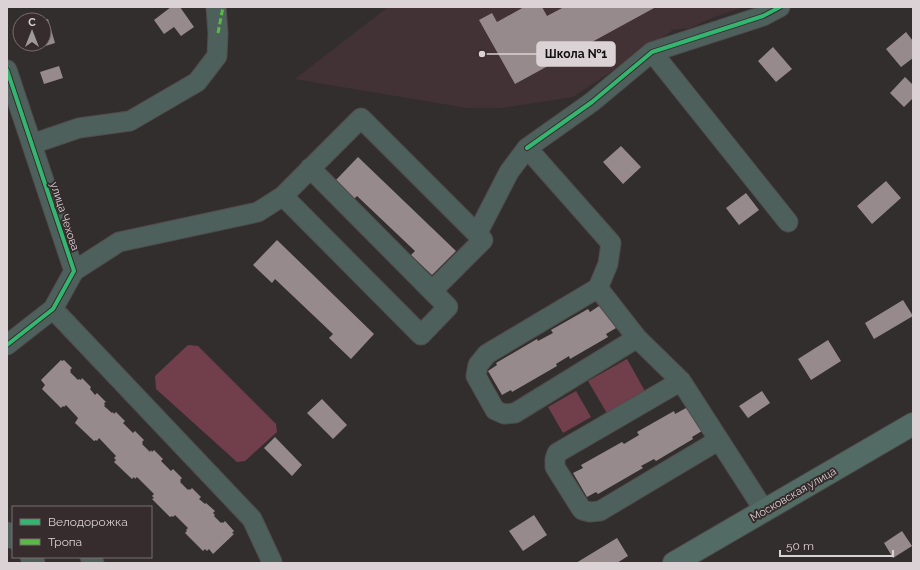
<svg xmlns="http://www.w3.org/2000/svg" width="920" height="570" font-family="Raleway,sans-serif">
<rect width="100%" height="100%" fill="#332e2e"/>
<path fill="#423135" d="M388,7H744L714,17L690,28L673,30L573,97L502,108H467L295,79Z"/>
<path fill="#713f4c" d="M188,345L198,346L276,424L277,432L245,461L237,462L156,389L155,376Z
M627,359L646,393L608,415L588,381Z
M576,391L591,417L563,433L548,407Z"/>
<path fill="#978a8d" d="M171,7H180L194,27L181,36L174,27L164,34L154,20Z
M524,7H542L547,16L564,7H656L515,84L479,20L492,13L497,22Z
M48,19L55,43L39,48L38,44H44V20Z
M906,32L913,41V58L901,67L886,49Z
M773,47L792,69L776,82L758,61Z
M59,66L63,78L44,84L40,72Z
M905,77L913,85V98L904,107L890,93Z
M621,146L641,167L623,184L603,162Z
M358,157L456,251L432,275L411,255L415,251L357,196L354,199L335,181Z
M886,181L901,198L872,224L857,206Z
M746,193L759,210L739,225L726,208Z
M277,240L374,334L351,359L329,338L333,334L275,279L272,283L253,265Z
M903,300L913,316L874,339L865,323Z
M602,304L616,328L606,334L608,337L570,359L569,356L556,364L557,366L512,392L511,390L502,395L488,371L497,365L496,363L537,339L538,341L553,333L551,330L588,309L590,312Z
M828,340L841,361L811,380L798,359Z
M61,360L62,361L64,360L72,368L70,370L71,371L70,372L78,380L79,379L81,380L82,378L91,387L90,389L95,395L97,393L106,402L104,403L105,405L104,406L112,413L113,412L114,414L116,412L125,421L123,423L133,433L135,431L144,440L142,442L143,443L142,444L150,452L151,450L152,452L154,450L163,459L161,461L171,471L173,469L182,478L180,480L181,481L180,482L188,490L189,489L190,490L192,488L201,497L199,499L205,504L206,503L215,511L213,513L215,515L214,516L221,523L222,522L223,523L225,521L234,531L232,533L234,534L213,554L209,549L207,551L205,549L203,551L185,533L187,531L186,530L188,528L175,515L173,517L172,516L170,517L152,499L154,498L152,496L154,494L137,477L135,479L134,477L132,479L114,462L116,460L114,458L116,456L99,438L97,441L96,440L94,441L75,423L78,418L66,405L64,407L63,406L61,408L42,389L45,385L41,380Z
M762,391L770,403L748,418L739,406Z
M322,399L347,425L333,439L307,413Z
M688,407L702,431L692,437L693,439L656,461L654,459L641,466L643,468L598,494L596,492L587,497L573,473L583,468L581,465L622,442L624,444L639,435L637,432L674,411L675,414Z
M275,437L302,465L292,476L264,448Z
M534,515L547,535L523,551L509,531Z
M902,531L912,546L893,558L884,543Z
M617,538L628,556L617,563H576Z"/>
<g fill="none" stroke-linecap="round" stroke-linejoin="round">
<defs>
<path id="minor" d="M652,52L788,222
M7,70L74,271L53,309L7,345
M32,144L79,128L130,121L197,82L217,56L218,33L216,7
M527,148L611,243L608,264L598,288L637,338L681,381L764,510
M283,196L421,335L448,307L432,291
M477,234L509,172L527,148L592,102L652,52L763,16L780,7
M74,271L119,242L258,212L283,196L361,118L483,240L432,291L310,168
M598,288L487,354L478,365L476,376L495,410L504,414L515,413L637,338
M53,309L252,519L272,562L271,563
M681,381L557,453L555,459V467L582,510L590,512L600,511L719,440
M7,532L13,539
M30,557L35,563
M90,557L94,563"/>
<path id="major" d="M674,563L913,424"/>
</defs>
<use href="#minor" stroke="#504c4d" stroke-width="21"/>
<use href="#major" stroke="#504c4d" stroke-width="24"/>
<use href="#minor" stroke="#4e605b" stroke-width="19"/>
<use href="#major" stroke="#526c65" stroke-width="22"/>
<path stroke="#58b947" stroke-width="3" stroke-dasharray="6 3" stroke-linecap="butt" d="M218,33L223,7"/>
<defs>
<path id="cycleway" d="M7,70L74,271L53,309L7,345
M527,148L592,102L652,52L763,16L780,7"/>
</defs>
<use href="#cycleway" stroke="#362b2d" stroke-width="6"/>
<use href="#cycleway" stroke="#33b770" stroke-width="4"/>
</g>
<g text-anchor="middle" stroke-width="4" stroke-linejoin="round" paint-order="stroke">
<g font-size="11" fill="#dad2d4" stroke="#362b2d">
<text transform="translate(65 216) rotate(72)" y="4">улица Чехова</text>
<text transform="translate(793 494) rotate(-30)" y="4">Московская улица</text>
</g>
</g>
<path fill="none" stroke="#dad2d4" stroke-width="1.5" d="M482 54L537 54"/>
<circle fill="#dad2d4" stroke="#362b2d" stroke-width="1.5" cx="482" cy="54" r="4"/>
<rect fill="#dad2d4" stroke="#dad2d4" stroke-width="1.5" x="537" y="42" width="78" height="24" rx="4"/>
<g font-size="12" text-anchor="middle" font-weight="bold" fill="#111">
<text x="576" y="58">Школа №1</text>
</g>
<rect width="920" height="570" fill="none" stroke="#dad2d4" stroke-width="16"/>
<rect x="12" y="506" width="140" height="52" fill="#362b2d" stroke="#786e70"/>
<rect x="20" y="519" width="20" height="6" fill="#33b770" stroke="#786e70"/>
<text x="48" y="526" font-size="12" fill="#dad2d4">Велодорожка</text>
<rect x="20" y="539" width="20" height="6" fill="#58b947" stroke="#786e70"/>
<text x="48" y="546" font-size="12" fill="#dad2d4">Тропа</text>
<g transform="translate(32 32)"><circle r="19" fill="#362b2d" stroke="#786e70"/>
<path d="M0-3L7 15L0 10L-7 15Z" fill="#a0999a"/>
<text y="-6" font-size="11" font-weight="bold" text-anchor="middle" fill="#dad2d4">С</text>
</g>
<path d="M780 550v6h113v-6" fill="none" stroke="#dad2d4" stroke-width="2"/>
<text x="786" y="550" font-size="12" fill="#dad2d4" stroke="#362b2d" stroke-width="3" paint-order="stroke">50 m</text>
</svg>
